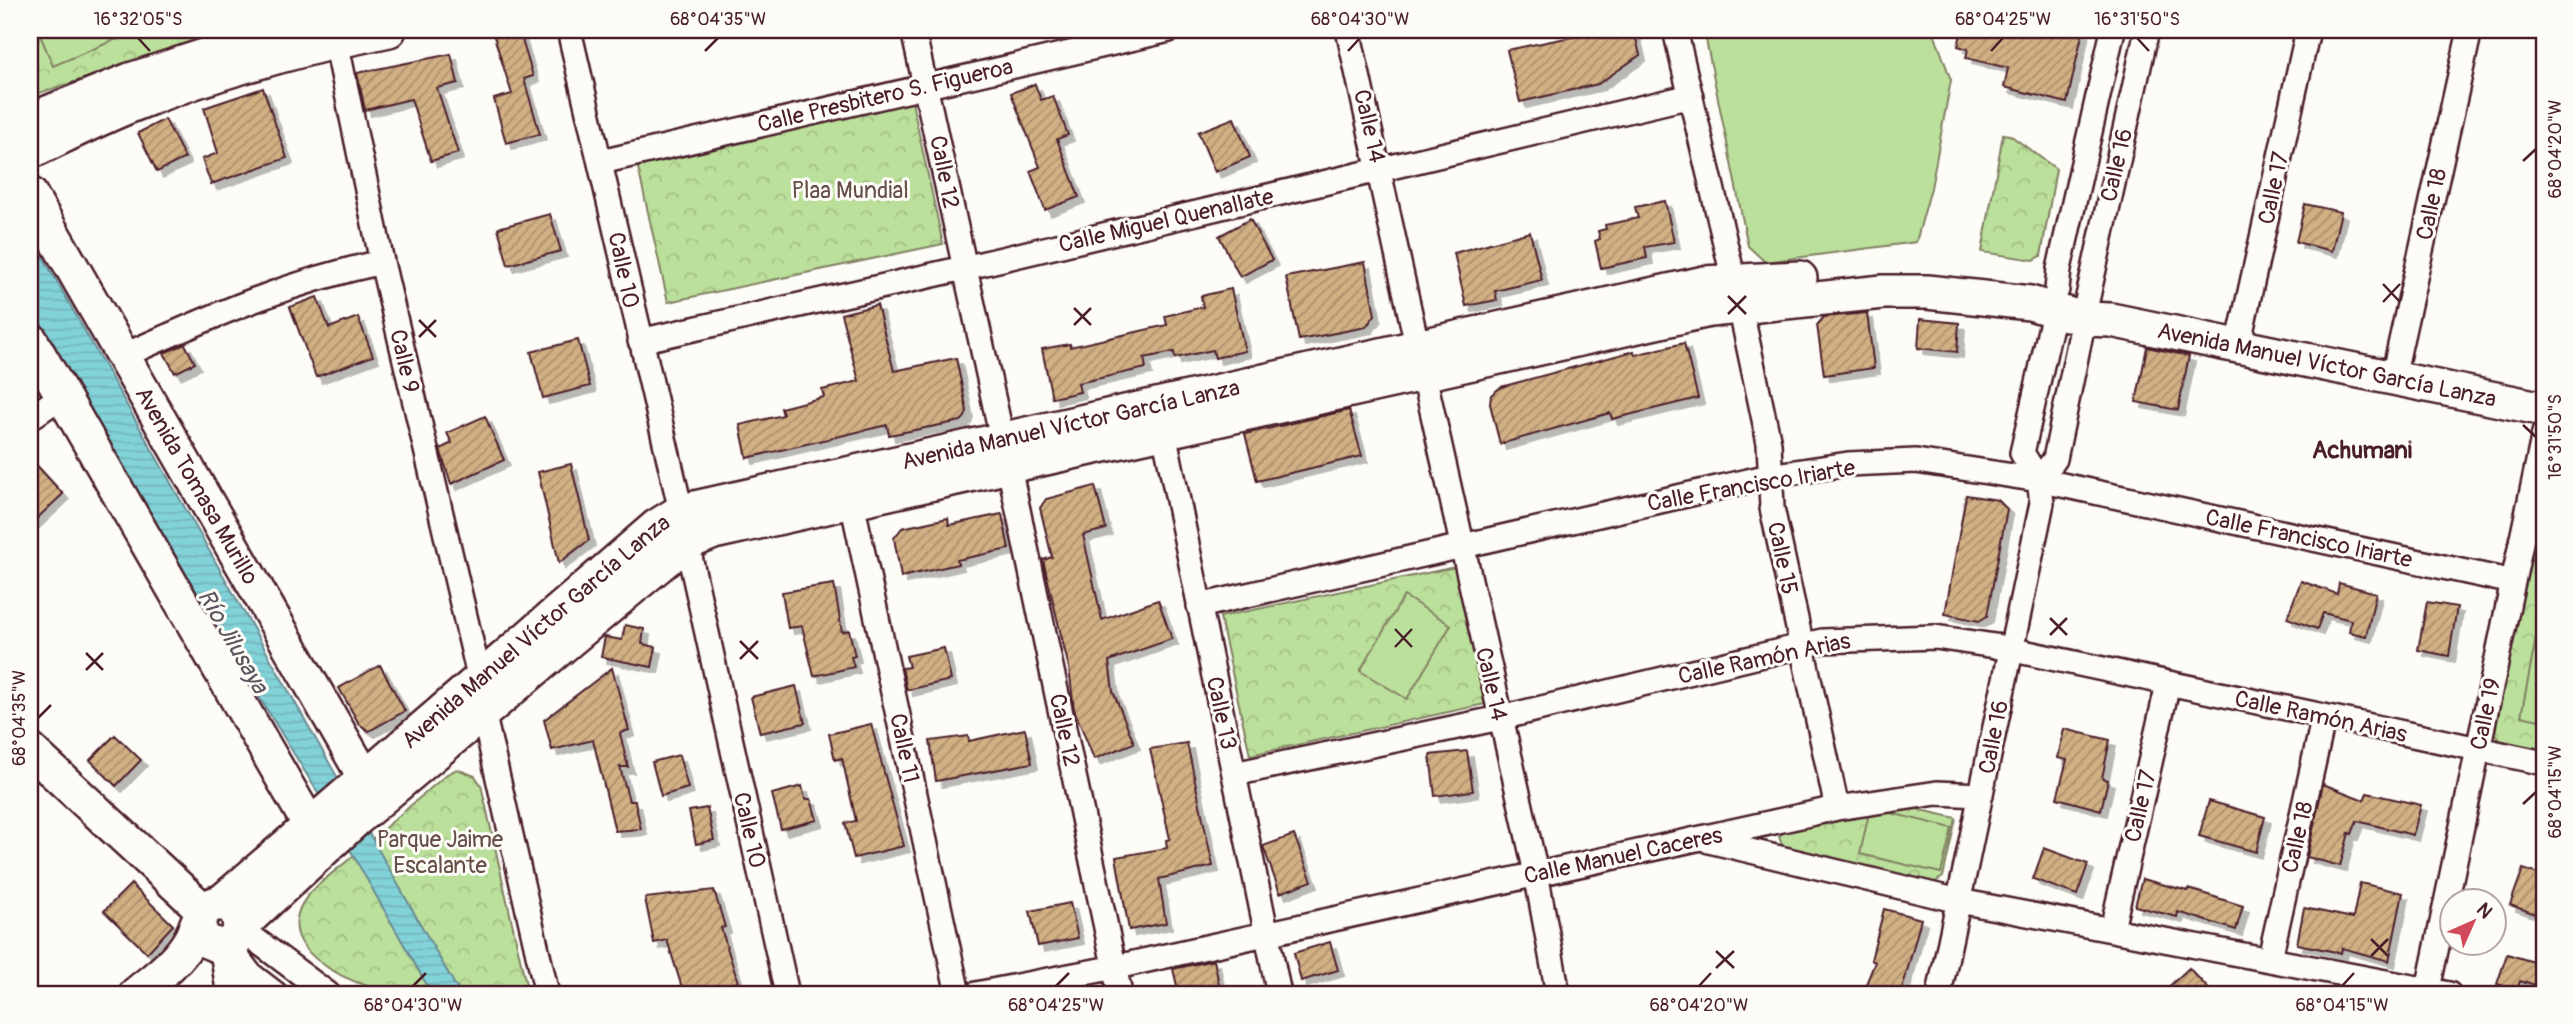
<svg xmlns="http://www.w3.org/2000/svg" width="2574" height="1024" font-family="Pangolin,sans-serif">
<defs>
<pattern id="forest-crowns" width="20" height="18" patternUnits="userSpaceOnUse" patternTransform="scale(1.75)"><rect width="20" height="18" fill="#bbe09b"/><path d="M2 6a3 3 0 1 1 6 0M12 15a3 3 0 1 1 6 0" fill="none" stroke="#a2c086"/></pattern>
<pattern id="water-rules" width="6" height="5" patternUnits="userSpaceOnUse" patternTransform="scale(1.75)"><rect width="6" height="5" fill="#82d3d9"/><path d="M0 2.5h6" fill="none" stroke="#72b5ba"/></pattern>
<pattern id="building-hatch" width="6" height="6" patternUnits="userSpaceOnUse" patternTransform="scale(1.75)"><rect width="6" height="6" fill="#d1b084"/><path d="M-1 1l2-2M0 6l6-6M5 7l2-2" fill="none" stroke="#ac8f6c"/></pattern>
<filter id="shadow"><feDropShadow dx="6" dy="6" stdDeviation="0" flood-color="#0004"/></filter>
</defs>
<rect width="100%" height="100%" fill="#fdfcf7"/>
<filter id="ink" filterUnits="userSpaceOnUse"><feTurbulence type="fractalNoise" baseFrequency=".0143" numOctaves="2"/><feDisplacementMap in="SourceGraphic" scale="14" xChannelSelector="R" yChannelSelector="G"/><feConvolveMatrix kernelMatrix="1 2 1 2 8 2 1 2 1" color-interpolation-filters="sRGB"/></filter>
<g filter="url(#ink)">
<path fill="url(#forest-crowns)" stroke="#828063" stroke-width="2" d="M30,30H237L30,96Z
M912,102L943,244L668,302L637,163Z
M2003,134L2010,135L2056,169L2041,256L2034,260L1982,252Z
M2544,491V751L2500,742L2493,731Z
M1460,566L1490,703L1250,755L1220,617Z
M457,769L475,776L481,785L527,989L524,994H460L371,840L447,774Z
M1899,805L1956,818L1943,877L1932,884L1784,850L1779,837L1789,825Z
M354,855L432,994C389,994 351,987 316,959C300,945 291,930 300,908C309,888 338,870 354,855Z"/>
<path fill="#bbe09b" stroke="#828063" stroke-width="2" d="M38,30H129L131,33L53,66Z
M1704,30H1933L1951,80L1931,188L1916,242L1765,262L1748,246Z
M1404,596L1451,625L1407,699L1360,671Z
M2536,638L2544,640V721L2521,716Z
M1870,808L1952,828L1941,873L1860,854Z"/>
<path fill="url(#water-rules)" stroke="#6c8b93" stroke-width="2" d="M30,234L460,994H432L315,788L30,324Z"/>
<path fill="url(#building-hatch)" stroke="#4a1f2b" stroke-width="2" filter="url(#shadow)" d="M492,30H519L533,76L524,79L540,134L506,143L494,99L512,94Z
M1606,30H1634L1640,55L1598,84L1520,102L1507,50Z
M1962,30H2083L2067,103L2004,87L2008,68L1966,58L1968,49L1958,46Z
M451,54L458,83L437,88L458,153L431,161L411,99L365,110L357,73Z
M1035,84L1041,100L1053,96L1068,135L1057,139L1079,197L1045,210L1030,171L1040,167L1011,93Z
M263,88L287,158L211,184L202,159L218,153L204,108Z
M1234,118L1250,157L1215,172L1198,132Z
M165,119L185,158L157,172L138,133Z
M1665,201L1674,242L1645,247L1647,258L1601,268L1595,241L1600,239L1598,231L1606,229L1605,225L1638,218L1635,207Z
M2305,204L2341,212L2332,251L2296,242Z
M550,214L561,251L508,265L498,228Z
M1250,219L1272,260L1240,277L1219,236Z
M1530,232L1542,280L1495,291L1497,300L1466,306L1454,253Z
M1365,262L1375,315L1366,327L1299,340L1286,277Z
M1231,289L1245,351L1215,358L1213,350L1175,358L1174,352L1144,358L1146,368L1078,383L1080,392L1052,398L1042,349L1070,344V347L1167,325L1165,316L1203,307L1201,296Z
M317,297L329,328L358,317L373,356L316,377L290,307Z
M877,305L894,371L956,358L967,411L965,417L961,421L889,435L887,425L747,458L740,425L783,415L781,408L824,397L822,390L859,381L841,314Z
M1867,313L1874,368L1824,375L1817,325L1824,317Z
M1920,319L1959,323L1957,352L1918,348Z
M578,340L590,386L543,398L531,352Z
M1684,343L1698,398L1612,419L1610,413L1500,444L1490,404L1491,395L1501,387L1634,351L1635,355Z
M185,344L195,363L175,373L164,353Z
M2147,347L2189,356L2178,410L2136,402Z
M1349,410L1362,456L1257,481L1245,434Z
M485,416L504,460L451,484L440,449L452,443L447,433Z
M30,458L63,494L30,525Z
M571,464L589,540L559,563L538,472Z
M1095,486L1106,529L1083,535L1102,620L1158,600L1172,639L1109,661L1113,691L1134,743L1094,759L1074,709L1069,668L1043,560L1052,557L1040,508L1046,499Z
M1966,495L1998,500L2007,509L1987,616L1979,621L1945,614Z
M1002,514L1009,549L957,560L958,564L901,577L894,538L902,528L948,518L949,525Z
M2301,581L2337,594L2339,583L2376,593L2366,636L2349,632L2351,620L2323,613L2317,629L2287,618Z
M834,584L842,632L849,630L855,656L851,657L854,667L814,676L802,626L788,628L782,592Z
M2427,602L2457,607L2449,656L2418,650Z
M625,625L644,629L642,644L656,647L652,667L601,657L605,637L622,640Z
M944,648L951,680L907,690L902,668L909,667L906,656Z
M380,665L405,711L369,731L359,724L339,688Z
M612,668L629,730L620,733L628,767H620L629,801H635L641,829L615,831L593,740L552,750L544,720Z
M796,686L805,723L760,733L751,697Z
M871,724L904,846L854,858L845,823L856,821L842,758L835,760L829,734Z
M1025,729L1032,763L936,781L930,741L968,736L969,741Z
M2064,729L2110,740L2102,778L2108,780L2101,810L2057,798L2067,760L2058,758Z
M115,735L141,760L116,786L90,760Z
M1187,743L1213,866L1159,879L1166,923L1129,930L1116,857L1167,848L1166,840L1170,839L1150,749Z
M1467,751L1473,791L1435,796L1430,755Z
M679,755L688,788L661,796L652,762Z
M2323,784L2364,800L2367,793L2421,805L2413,835L2357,821L2352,834L2349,833L2340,866L2307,857Z
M802,786L805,799H811L817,820L781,829L772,794Z
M2209,801L2265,817L2256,852L2199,836Z
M707,808L714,840L696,844L689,811Z
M1294,835L1312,881L1280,893L1263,846Z
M2044,848L2088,864L2077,895L2033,879Z
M2523,869L2544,876V917L2510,905Z
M2142,879L2188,891L2189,889L2243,906L2236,930L2178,912L2177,917L2135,906Z
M2360,883L2403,893L2389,961L2342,948L2341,953L2297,944L2304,908L2353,918Z
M131,884L173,925L147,953L104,911Z
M714,890L725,927L721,928L738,982L696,994H684L667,940L654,943L645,898Z
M1070,903L1078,938L1038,946L1030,911Z
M1884,909L1921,919L1901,994H1862L1875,962L1871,960Z
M1330,942L1338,970L1301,981L1294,953Z
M2507,954L2544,965V989L2520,981L2517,990L2497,984Z
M1214,960L1221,994H1179L1173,969Z
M2189,968L2213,994H2161Z"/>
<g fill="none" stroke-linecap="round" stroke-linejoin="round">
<defs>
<path id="minor" d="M569,30L681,511
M913,30L1002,438
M1348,30L1417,345
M1675,30L1734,281
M336,41L382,262L480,680
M601,162L1169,30
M2057,290L2059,269L2113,30
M2087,301L2147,30
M1740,306L1769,443L1772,508L1837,808
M640,341L964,268L1691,96
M2238,346L2308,30
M125,355C212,316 288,282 382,262
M1424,375L1536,873L1558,994
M2393,377L2470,30
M30,418L63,395
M1164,432L1279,994
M1009,467L1120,994
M2039,480L2055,459L2084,319
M852,502L958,994
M687,543L787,994
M1199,606L1770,476L1848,464L1916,461L2039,480L2513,582
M484,716L547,994
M1234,774L1500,718L1822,641L1935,637L1995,646L2544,763
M1709,841L1959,901L2449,994
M241,929L328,994
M2112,929L2168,684
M228,945L250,974L276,994
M2270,958L2324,716
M976,994L1116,967L1837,808L1937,793L1981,795
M1939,994L2042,503L2039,480L2022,453L2055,308
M2427,994L2544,433"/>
<path id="tertiary" d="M225,946L232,994"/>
<g id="secondary">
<path d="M30,120L130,80L284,30"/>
<path d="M30,152C64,136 97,119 132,105C214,72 302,48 389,30"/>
<path id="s1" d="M30,194L365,778L380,793"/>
<path d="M30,339L309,824L323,841"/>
<path d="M30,750L204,911"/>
<path id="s2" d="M219,904L657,526L681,511L1704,283L1800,278"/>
<path id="s3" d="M241,926L358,818L663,562L687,543L714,532L1710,310L1883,292H1927L2030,303L2084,319L2111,320L2544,409"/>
<path d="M136,994C155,978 178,962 190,940C196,930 198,914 208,907C231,892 246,919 237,939L221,947L204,940L198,925"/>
</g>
</defs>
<use href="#minor" stroke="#4a1f2b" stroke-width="28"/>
<use href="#tertiary" stroke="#4a1f2b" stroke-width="35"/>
<use href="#secondary" stroke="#4a1f2b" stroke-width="38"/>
<use href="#minor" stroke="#fdfcf7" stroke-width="23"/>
<use href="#tertiary" stroke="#fdfcf7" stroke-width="30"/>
<use href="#secondary" stroke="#fdfcf7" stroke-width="33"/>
</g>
</g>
<path fill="none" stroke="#4a1f2b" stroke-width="2.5" d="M138,38L150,51M2137,38L2149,51M705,51L718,38M1348,51L1360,38M1991,51L2003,38M2523,161L2536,149M2383,284L2400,302M1728,296L1746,314M2383,302L2400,284M1074,308L1091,325M1728,314L1746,296M419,320L436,337M1074,325L1091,308M419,337L436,320M2523,425L2536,437M2050,618L2067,635M1395,629L1412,647M2050,635L2067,618M740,641L758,659M1395,647L1412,629M86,653L103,670M740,659L758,641M86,670L103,653M38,718L51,705M2523,804L2536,792M2371,939L2388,956M1716,951L1734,968M2371,956L2388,939M1716,968L1734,951M413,986L426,973M1056,986L1069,973M1699,986L1711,973M2342,986L2354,973"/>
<g text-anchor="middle" stroke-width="6" stroke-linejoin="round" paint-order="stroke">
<g font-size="23" fill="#4a1f2b" stroke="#fdfcf7">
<text transform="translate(885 95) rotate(-13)" y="8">Calle Presbitero S. Figueroa</text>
<text transform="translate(1370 126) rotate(77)" y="8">Calle 14</text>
<text transform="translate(2116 165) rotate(-77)" y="8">Calle 16</text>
<text transform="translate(945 172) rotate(79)" y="8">Calle 12</text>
<text transform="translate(2273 188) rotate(-78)" y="8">Calle 17</text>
<text transform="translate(2431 204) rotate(-78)" y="8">Calle 18</text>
<text transform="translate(1166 220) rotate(-13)" y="8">Calle Miguel Quenallate</text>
<text transform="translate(624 270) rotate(78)" y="8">Calle 10</text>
<text transform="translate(405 361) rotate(77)" y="8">Calle 9</text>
<text dy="8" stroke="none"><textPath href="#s3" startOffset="2263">Avenida Manuel Víctor García Lanza</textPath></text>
<text dy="8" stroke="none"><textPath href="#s2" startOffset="1006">Avenida Manuel Víctor García Lanza</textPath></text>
<text dy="8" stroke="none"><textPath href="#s1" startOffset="336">Avenida Tomasa Murillo</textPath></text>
<text transform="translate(1751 485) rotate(-10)" y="8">Calle Francisco Iriarte</text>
<text transform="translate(2309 538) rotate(12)" y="8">Calle Francisco Iriarte</text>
<text transform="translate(1783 558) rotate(78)" y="8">Calle 15</text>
<text dy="8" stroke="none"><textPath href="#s2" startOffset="418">Avenida Manuel Víctor García Lanza</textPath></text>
<text transform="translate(1764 658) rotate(-12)" y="8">Calle Ramón Arias</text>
<text transform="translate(1492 684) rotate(77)" y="8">Calle 14</text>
<text transform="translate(1222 713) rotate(78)" y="8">Calle 13</text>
<text transform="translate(2485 714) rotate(-78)" y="8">Calle 19</text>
<text transform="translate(2321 716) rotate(12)" y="8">Calle Ramón Arias</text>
<text transform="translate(1065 730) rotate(78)" y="8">Calle 12</text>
<text transform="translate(1993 737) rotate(-79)" y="8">Calle 16</text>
<text transform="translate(905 748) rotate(78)" y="8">Calle 11</text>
<text transform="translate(2140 806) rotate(-77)" y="8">Calle 17</text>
<text transform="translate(750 830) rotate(77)" y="8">Calle 10</text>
<text transform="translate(2297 837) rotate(-77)" y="8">Calle 18</text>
<text transform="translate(1623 855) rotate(-12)" y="8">Calle Manuel Caceres</text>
</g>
<g font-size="23" fill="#664f47" stroke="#fdfcf7">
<text x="850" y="198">Plaa Mundial</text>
<text x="440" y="847">Parque Jaime<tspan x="440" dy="26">Escalante</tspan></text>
</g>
<g font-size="24" font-weight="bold" fill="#4a1f2b" stroke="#fdfcf7">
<text x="2362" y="458">Achumani</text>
</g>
<g font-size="24" font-style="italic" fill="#5b555f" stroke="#fdfcf7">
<text transform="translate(233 641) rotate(60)" y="8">Río Jilusaya</text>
</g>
</g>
<rect width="2574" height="1024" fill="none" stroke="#fdfcf7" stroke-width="77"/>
<g transform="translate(2473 922) rotate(45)"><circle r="33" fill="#fdfcf7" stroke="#b5a4a5" stroke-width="2"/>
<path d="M0-5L12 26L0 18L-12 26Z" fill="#d1495b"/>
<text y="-10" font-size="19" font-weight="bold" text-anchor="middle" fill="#4a1f2b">N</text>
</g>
<rect x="38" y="38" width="2498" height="948" fill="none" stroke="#4a1f2b" stroke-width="2.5"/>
<g font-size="18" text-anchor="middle" fill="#4a1f2b">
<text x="138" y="25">16°32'05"S</text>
<text x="718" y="25">68°04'35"W</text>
<text x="1360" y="25">68°04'30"W</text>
<text x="2003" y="25">68°04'25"W</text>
<text x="2137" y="25">16°31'50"S</text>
<text transform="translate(2555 149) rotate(-90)" y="6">68°04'20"W</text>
<text transform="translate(2555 437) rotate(-90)" y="6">16°31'50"S</text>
<text transform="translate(19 718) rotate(-90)" y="6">68°04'35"W</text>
<text transform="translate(2555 792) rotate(-90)" y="6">68°04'15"W</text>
<text x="413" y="1011">68°04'30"W</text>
<text x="1056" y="1011">68°04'25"W</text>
<text x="1699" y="1011">68°04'20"W</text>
<text x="2342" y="1011">68°04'15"W</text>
</g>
</svg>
